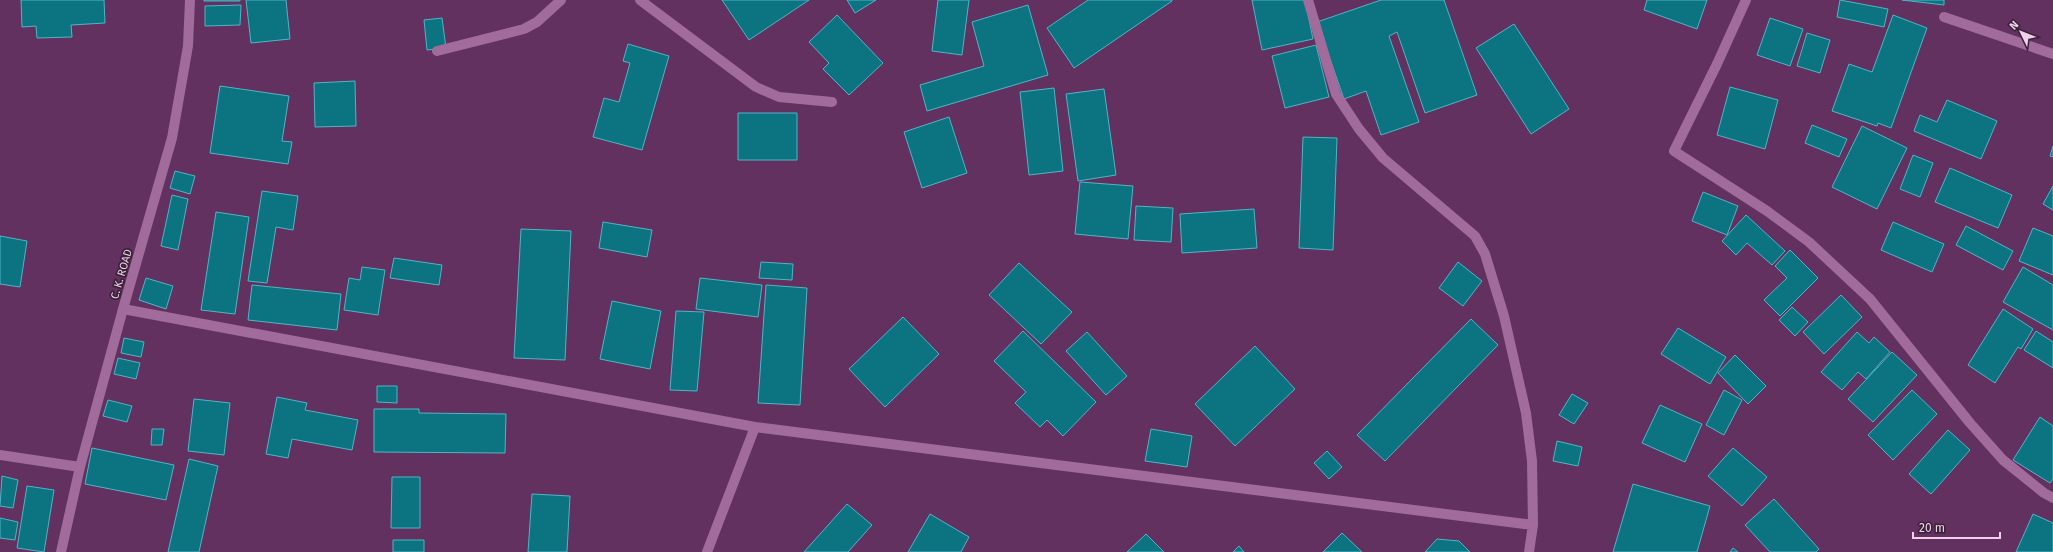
<svg xmlns="http://www.w3.org/2000/svg" width="2053" height="552" font-family="'Fira Sans',sans-serif">
<rect width="100%" height="100%" fill="#62315f"/>
<path fill="#0c7381" stroke="#4fb5c6" d="M21,0H104L105,23L71,25L72,37L37,38L36,26L22,27Z
M204,0H240V1H204Z
M246,0H286L290,39L251,43Z
M722,0H809L749,40Z
M847,0H876L855,13Z
M938,0H969L962,55L932,51Z
M1088,0H1172V1L1074,68L1047,28Z
M1252,0H1305L1313,39L1262,50Z
M1381,0H1444L1477,95L1425,113L1397,32L1389,36L1419,122L1381,135L1366,91L1344,99L1317,22Z
M1647,0H1707L1697,29L1644,10Z
M1840,0L1888,9L1884,27L1837,17Z
M1902,0H1944V5Z
M241,5L240,25L205,26V6Z
M1028,5L1048,75L927,111L920,85L984,66L972,22Z
M837,15L883,63L849,95L823,69L829,63L809,42Z
M1893,15L1927,28L1891,128L1878,123L1877,126L1832,111L1849,64L1872,72Z
M442,18L446,48L427,50L424,20Z
M1770,18L1803,29L1790,66L1757,55Z
M1514,24L1569,109L1531,134L1476,48Z
M1807,33L1830,40L1820,73L1797,66Z
M628,44L669,56L642,150L593,137L604,98L619,102L630,63L623,61Z
M1316,45L1329,97L1285,108L1272,56Z
M355,81L356,126L315,127L314,83Z
M220,86L289,96L282,141L292,142L288,164L210,153Z
M1730,87L1778,100L1765,149L1717,135Z
M1054,88L1063,171L1029,175L1020,92Z
M1104,89L1116,175L1078,181L1066,94Z
M1947,100L1997,121L1981,159L1914,131L1920,115L1937,122Z
M738,113H797V160H738Z
M949,117L967,173L922,188L904,132Z
M1812,125L1847,139L1839,157L1805,143Z
M1862,126L1907,148L1877,209L1832,187Z
M1303,137L1337,138L1333,250L1299,248Z
M2053,146V157L2050,156Z
M1913,155L1933,163L1920,197L1900,189Z
M1950,168L2012,195L1998,228L1935,202Z
M175,171L195,176L190,194L170,188Z
M1080,182L1133,186L1128,239L1075,234Z
M2053,186V210L2043,204Z
M262,191L298,196L293,230L276,227L267,283L248,281Z
M1703,192L1738,206L1727,235L1692,221Z
M172,195L188,199L178,250L161,246Z
M1136,206L1173,208L1171,242L1134,240Z
M1254,209L1257,248L1182,253L1180,214Z
M216,212L249,217L235,314L201,310Z
M1746,215L1785,251L1772,265L1747,243L1736,255L1722,241Z
M603,222L652,230L647,257L599,248Z
M1893,222L1944,244L1932,272L1881,250Z
M1966,226L2013,251L2003,270L1956,245Z
M2033,228L2053,236V275L2019,261Z
M521,229L571,231L565,360L514,358Z
M0,236L27,241L20,287L0,284Z
M1790,250L1818,278L1780,316L1764,300L1787,278L1775,266Z
M394,258L442,265L439,285L390,278Z
M761,262L793,264L792,280L759,278Z
M1458,262L1482,281L1463,306L1439,288Z
M1019,263L1072,312L1041,344L989,295Z
M362,267L385,270L378,315L344,310L349,278L360,280Z
M2023,267L2053,285V330L2003,302Z
M146,278L173,286L166,309L139,300Z
M700,278L762,285L758,317L696,309Z
M252,285L341,294L337,330L248,320Z
M766,285L807,288L800,405L758,403Z
M1841,295L1862,317L1824,354L1803,332Z
M612,301L661,311L650,369L600,359Z
M1792,307L1808,322L1795,336L1779,320Z
M2003,309L2033,329L2021,349L2018,347L1995,383L1968,365Z
M676,311L704,312L697,391L670,390Z
M903,317L939,354L885,407L849,369Z
M1471,319L1498,345L1385,461L1357,435Z
M1678,328L1726,357L1710,384L1661,354Z
M1023,331L1096,402L1063,436L1047,420L1040,427L1015,403L1026,392L994,361Z
M2036,331L2053,342V368L2024,350Z
M1087,332L1127,376L1106,395L1066,351Z
M1857,332L1869,343L1874,337L1890,352L1866,379L1858,372L1842,390L1821,372Z
M124,338L144,342L141,357L121,353Z
M1255,346L1295,389L1235,446L1195,404Z
M1892,352L1917,375L1873,422L1848,399Z
M1735,355L1766,386L1748,404L1718,373Z
M118,358L140,363L136,379L114,374Z
M377,386H397V403L377,402Z
M1724,390L1742,400L1724,435L1706,425Z
M1912,390L1937,414L1893,460L1868,435Z
M1572,394L1588,403L1574,424L1559,415Z
M277,397L307,403L305,410L358,420L352,450L292,439L288,458L266,454Z
M194,399L230,403L224,455L188,451Z
M108,400L132,406L127,422L103,416Z
M1660,405L1702,424L1685,462L1642,443Z
M374,409H419V413L506,414L505,453L374,452Z
M2040,417L2053,426V479L2050,483L2013,460Z
M152,429H164L162,445H151Z
M1151,429L1192,436L1187,467L1145,461Z
M1948,430L1970,450L1931,494L1909,474Z
M1557,441L1582,447L1578,466L1553,461Z
M92,448L174,465L166,500L85,484Z
M1733,448L1767,477L1742,506L1708,476Z
M1327,451L1342,467L1329,479L1314,463Z
M189,459L218,466L199,552H168Z
M2,476L18,480L13,508L0,506Z
M392,477H420V528H391Z
M1633,484L1710,506L1697,552H1613Z
M27,486L54,490L44,552L17,548Z
M532,494L570,496L567,552H528Z
M1774,499L1819,549L1816,552H1770L1745,525Z
M847,504L872,525L848,552H804Z
M930,514L969,537L961,552H908Z
M2033,514L2053,523V552H2016Z
M0,518L18,522L15,540L0,538Z
M1342,533L1362,552H1323Z
M1146,534L1164,552H1127Z
M1437,539L1459,541L1470,552H1425Z
M393,540H424V552H393Z
M1239,546L1244,552H1233Z
M1733,548L1738,552H1730Z"/>
<g fill="none" stroke-linecap="round" stroke-linejoin="round">
<path stroke="#a16b9c" stroke-width="10" d="M640,0L756,87L779,97L832,102
M1308,0L1336,94L1359,129L1383,158L1475,236L1485,254L1504,316L1526,413L1532,461L1533,525L1529,552
M1746,0L1717,64L1674,151L1767,211L1809,242L1870,299L1970,423L2003,460L2044,493L2053,498
M1944,17L2053,54
M437,51L524,29L537,22L561,0
M123,309L755,427L1533,525
M0,455L80,467
M707,552L755,427"/>
<path stroke="#a16b9c" stroke-width="10" d="M61,552L80,467L123,309L172,138L188,46L190,0"/>
</g>
<g text-anchor="middle" stroke-width="3.5" stroke-linejoin="round" paint-order="stroke">
<g font-size="11" fill="#f0d1ec" stroke="#3a2338">
<text transform="translate(121 274) rotate(-74)" y="4">C. K. ROAD</text>
</g>
</g>
<g transform="translate(2021 32) rotate(313)" stroke="#3a2338" stroke-width="3" paint-order="stroke">
<path d="M0-3L7 15L0 10L-7 15Z" fill="#f0d1ec"/>
<text y="-6" font-size="11" font-weight="bold" text-anchor="middle" fill="#f0d1ec">N</text>
</g>
<path d="M1913 532v6h87v-6" fill="none" stroke="#f0d1ec" stroke-width="2"/>
<text x="1919" y="532" font-size="12" fill="#f0d1ec" stroke="#3a2338" stroke-width="3" paint-order="stroke">20 m</text>
</svg>
